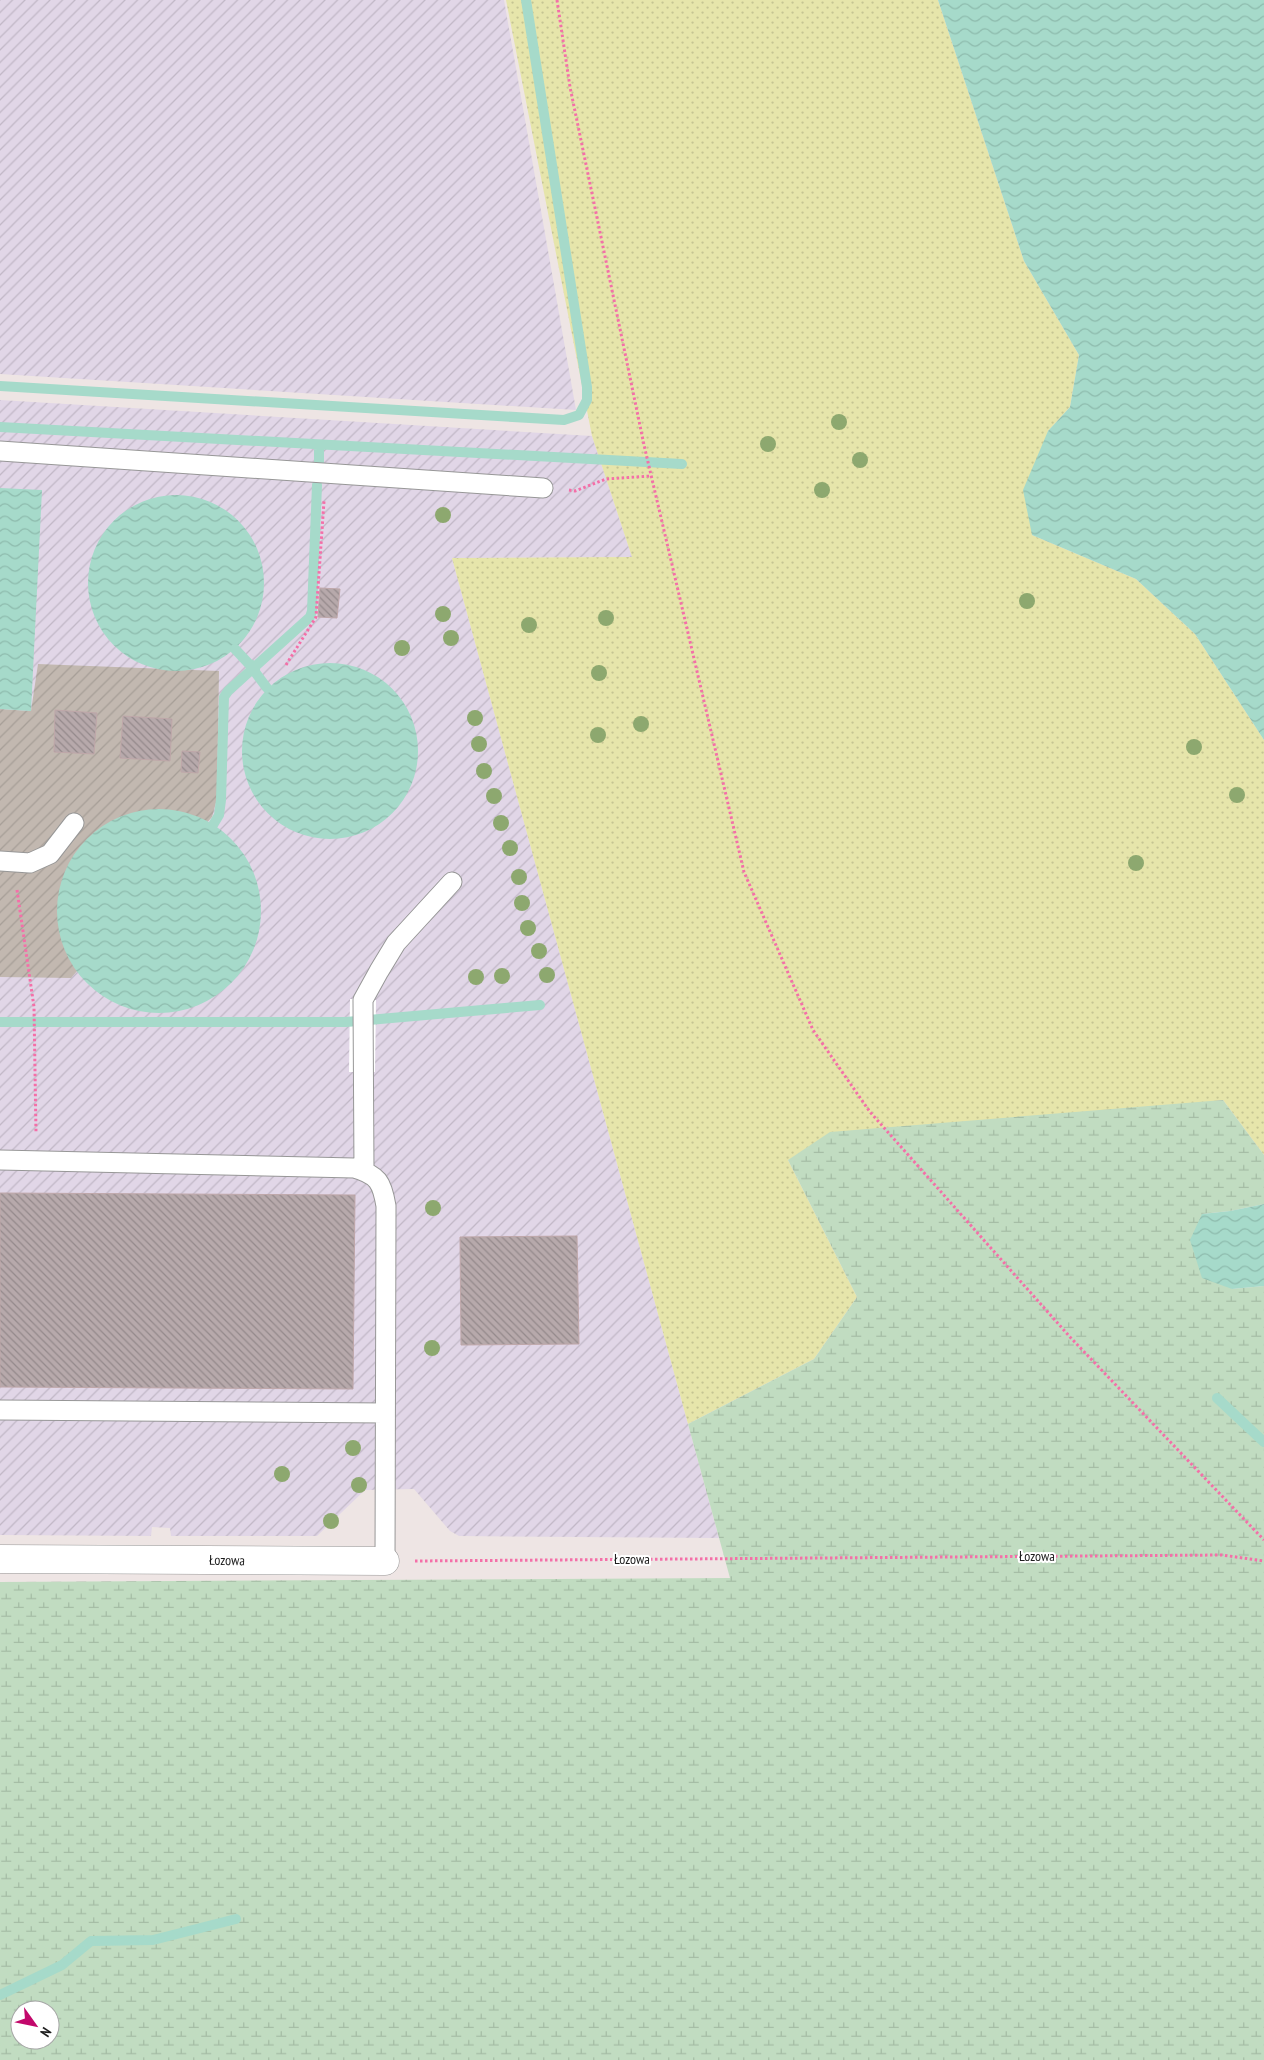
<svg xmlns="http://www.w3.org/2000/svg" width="1264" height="2060" font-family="'PT Sans Narrow',sans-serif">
<defs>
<pattern id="industrial-furrows" width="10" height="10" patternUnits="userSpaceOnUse" patternTransform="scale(1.25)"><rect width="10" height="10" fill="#e1d6e7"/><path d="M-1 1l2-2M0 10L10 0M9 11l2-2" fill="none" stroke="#c1b7c6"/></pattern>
<pattern id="construction-furrows" width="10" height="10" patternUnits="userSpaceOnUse" patternTransform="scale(1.25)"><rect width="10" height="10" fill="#c2b8b0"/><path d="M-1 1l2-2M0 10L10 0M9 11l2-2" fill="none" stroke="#a69e97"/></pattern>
<pattern id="grass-dots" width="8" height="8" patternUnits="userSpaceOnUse" patternTransform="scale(1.25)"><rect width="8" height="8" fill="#e6e5ab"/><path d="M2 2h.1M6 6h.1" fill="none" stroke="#c5c493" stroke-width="1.8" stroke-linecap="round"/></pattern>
<pattern id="wetland-marsh" width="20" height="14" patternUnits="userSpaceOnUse" patternTransform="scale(1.25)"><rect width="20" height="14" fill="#c1dcc1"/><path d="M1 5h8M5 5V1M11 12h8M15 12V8" fill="none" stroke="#a5bca5"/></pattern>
<pattern id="water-waves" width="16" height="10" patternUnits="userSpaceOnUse" patternTransform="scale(1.25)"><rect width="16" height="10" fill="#a6daca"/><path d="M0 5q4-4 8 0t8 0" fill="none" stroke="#8ebbad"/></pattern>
<pattern id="building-back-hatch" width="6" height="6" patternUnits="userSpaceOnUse" patternTransform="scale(1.25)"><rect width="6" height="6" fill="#b7a9ab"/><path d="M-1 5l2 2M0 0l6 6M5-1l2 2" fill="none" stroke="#94898b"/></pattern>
</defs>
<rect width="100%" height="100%" fill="#eee5e4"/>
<path fill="url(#industrial-furrows)" d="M0,0H504L576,410L0,374Z
M0,400L592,436L632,557L452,558L719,1538L459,1536L450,1531L414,1489L365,1490L317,1536H171L170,1528L152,1527L151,1536L0,1535Z"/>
<path fill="url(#construction-furrows)" d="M38,664L219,671L217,799L212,817L71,978L0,977V709L31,711Z"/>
<path fill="url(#grass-dots)" d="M506,0H938L1024,261L1079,355L1070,407L1048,431L1032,535L1136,579L1195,634L1264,740V1155L1223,1100L788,1160L857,1297L814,1359L688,1424L452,558L632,557L592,436Z"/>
<path fill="url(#wetland-marsh)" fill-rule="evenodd" d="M1223,1100L1264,1155V1204L1230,1211L1202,1214L1232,1289L1264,1286V2060H0V1582L730,1578L688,1424L814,1359L857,1297L788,1160L830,1132ZM20,2010H50V2040H20Z"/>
<path fill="url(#water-waves)" d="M938,0H1264V740L1195,634L1136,579L1032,535L1023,490L1048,431L1070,407L1079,355L1024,261Z
M0,488L42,490L31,711L0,709Z
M88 583a88 88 0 1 1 176 0a88 88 0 1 1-176 0Z
M242 751a88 88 0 1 1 176 0a88 88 0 1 1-176 0Z
M57 911a102 102 0 1 1 204 0a102 102 0 1 1-204 0Z
M1264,1204V1286L1232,1289L1202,1278L1190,1240L1202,1214L1230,1211Z"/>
<path fill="#fff" d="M350,999L376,1000L375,1072H349Z"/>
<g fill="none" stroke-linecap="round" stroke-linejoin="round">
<path stroke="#a6daca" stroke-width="10" d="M0,386L564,420L579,415L587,400V387L526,0
M0,427L682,464
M319,463V445
M235,649L249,664L255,666V672L267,688
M213,825L219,815L221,800L224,697L228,691L310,617L312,611L317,485
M0,1022H346L540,1005
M1217,1398L1264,1442
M0,1995L62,1965L91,1941L153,1940L236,1919"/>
</g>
<path fill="url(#building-back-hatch)" stroke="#bfa7a9" d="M320,588L340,589L337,618L318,617Z
M55,710L97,713L94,754L54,752Z
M123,716L172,719L170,761L120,758Z
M182,751L200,752L198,773L181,772Z
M0,1193L355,1195L353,1389L0,1387Z
M577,1236L579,1344L461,1345L460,1237Z"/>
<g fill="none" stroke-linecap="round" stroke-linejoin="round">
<defs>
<path id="service" d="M0,451L543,488
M0,861L30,863L50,854L74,823
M0,1160L354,1168C378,1175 382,1182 386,1206L385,1561
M364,1171L363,1000L379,971L396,943L452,882
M0,1410L385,1413"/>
<path id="minor" d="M0,1559L385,1561"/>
</defs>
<use href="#service" stroke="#979797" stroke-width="21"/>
<use href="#minor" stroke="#979797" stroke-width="29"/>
<path stroke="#f46fa8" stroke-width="3" stroke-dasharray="2.5 2.5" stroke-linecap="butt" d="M557,0L570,87L644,445L744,872L813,1030L870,1112L1070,1337L1264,1540
M569,490L575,491L606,479L651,476
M286,665L316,617L324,501
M17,890L34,1007L36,1133
M415,1561L1222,1555L1264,1561"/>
<use href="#service" stroke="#fff" stroke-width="19"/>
<use href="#minor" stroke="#fff" stroke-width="28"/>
</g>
<g fill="#8da86f">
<circle cx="839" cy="422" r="8"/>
<circle cx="768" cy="444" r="8"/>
<circle cx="860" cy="460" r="8"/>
<circle cx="822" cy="490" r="8"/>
<circle cx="443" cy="515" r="8"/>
<circle cx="1027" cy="601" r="8"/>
<circle cx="443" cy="614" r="8"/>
<circle cx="606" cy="618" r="8"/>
<circle cx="529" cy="625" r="8"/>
<circle cx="451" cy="638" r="8"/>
<circle cx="402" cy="648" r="8"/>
<circle cx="599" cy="673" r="8"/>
<circle cx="475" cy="718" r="8"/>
<circle cx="641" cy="724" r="8"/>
<circle cx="598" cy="735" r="8"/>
<circle cx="479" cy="744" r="8"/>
<circle cx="1194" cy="747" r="8"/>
<circle cx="484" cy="771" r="8"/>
<circle cx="1237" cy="795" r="8"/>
<circle cx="494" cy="796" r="8"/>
<circle cx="501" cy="823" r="8"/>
<circle cx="510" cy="848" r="8"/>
<circle cx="1136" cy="863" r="8"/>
<circle cx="519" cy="877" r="8"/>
<circle cx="522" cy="903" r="8"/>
<circle cx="528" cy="928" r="8"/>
<circle cx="539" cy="951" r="8"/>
<circle cx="547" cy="975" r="8"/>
<circle cx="502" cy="976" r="8"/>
<circle cx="476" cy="977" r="8"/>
<circle cx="433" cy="1208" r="8"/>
<circle cx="432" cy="1348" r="8"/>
<circle cx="353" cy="1448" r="8"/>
<circle cx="282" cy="1474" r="8"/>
<circle cx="359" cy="1485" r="8"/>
<circle cx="331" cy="1521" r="8"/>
</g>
<g text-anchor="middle" stroke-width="4" stroke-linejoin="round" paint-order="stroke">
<g font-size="14" fill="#1d1d1d" stroke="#fff">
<text x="1037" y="1561">Łozowa</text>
<text x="632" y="1564">Łozowa</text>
<text transform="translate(227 1560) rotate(1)" y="5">Łozowa</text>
</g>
</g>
<g transform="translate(35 2025) rotate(123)"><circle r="24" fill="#ffffff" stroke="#a5a5a5"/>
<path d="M0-4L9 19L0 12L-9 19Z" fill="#c2086b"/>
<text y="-8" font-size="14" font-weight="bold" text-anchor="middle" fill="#1d1d1d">N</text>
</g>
</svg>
